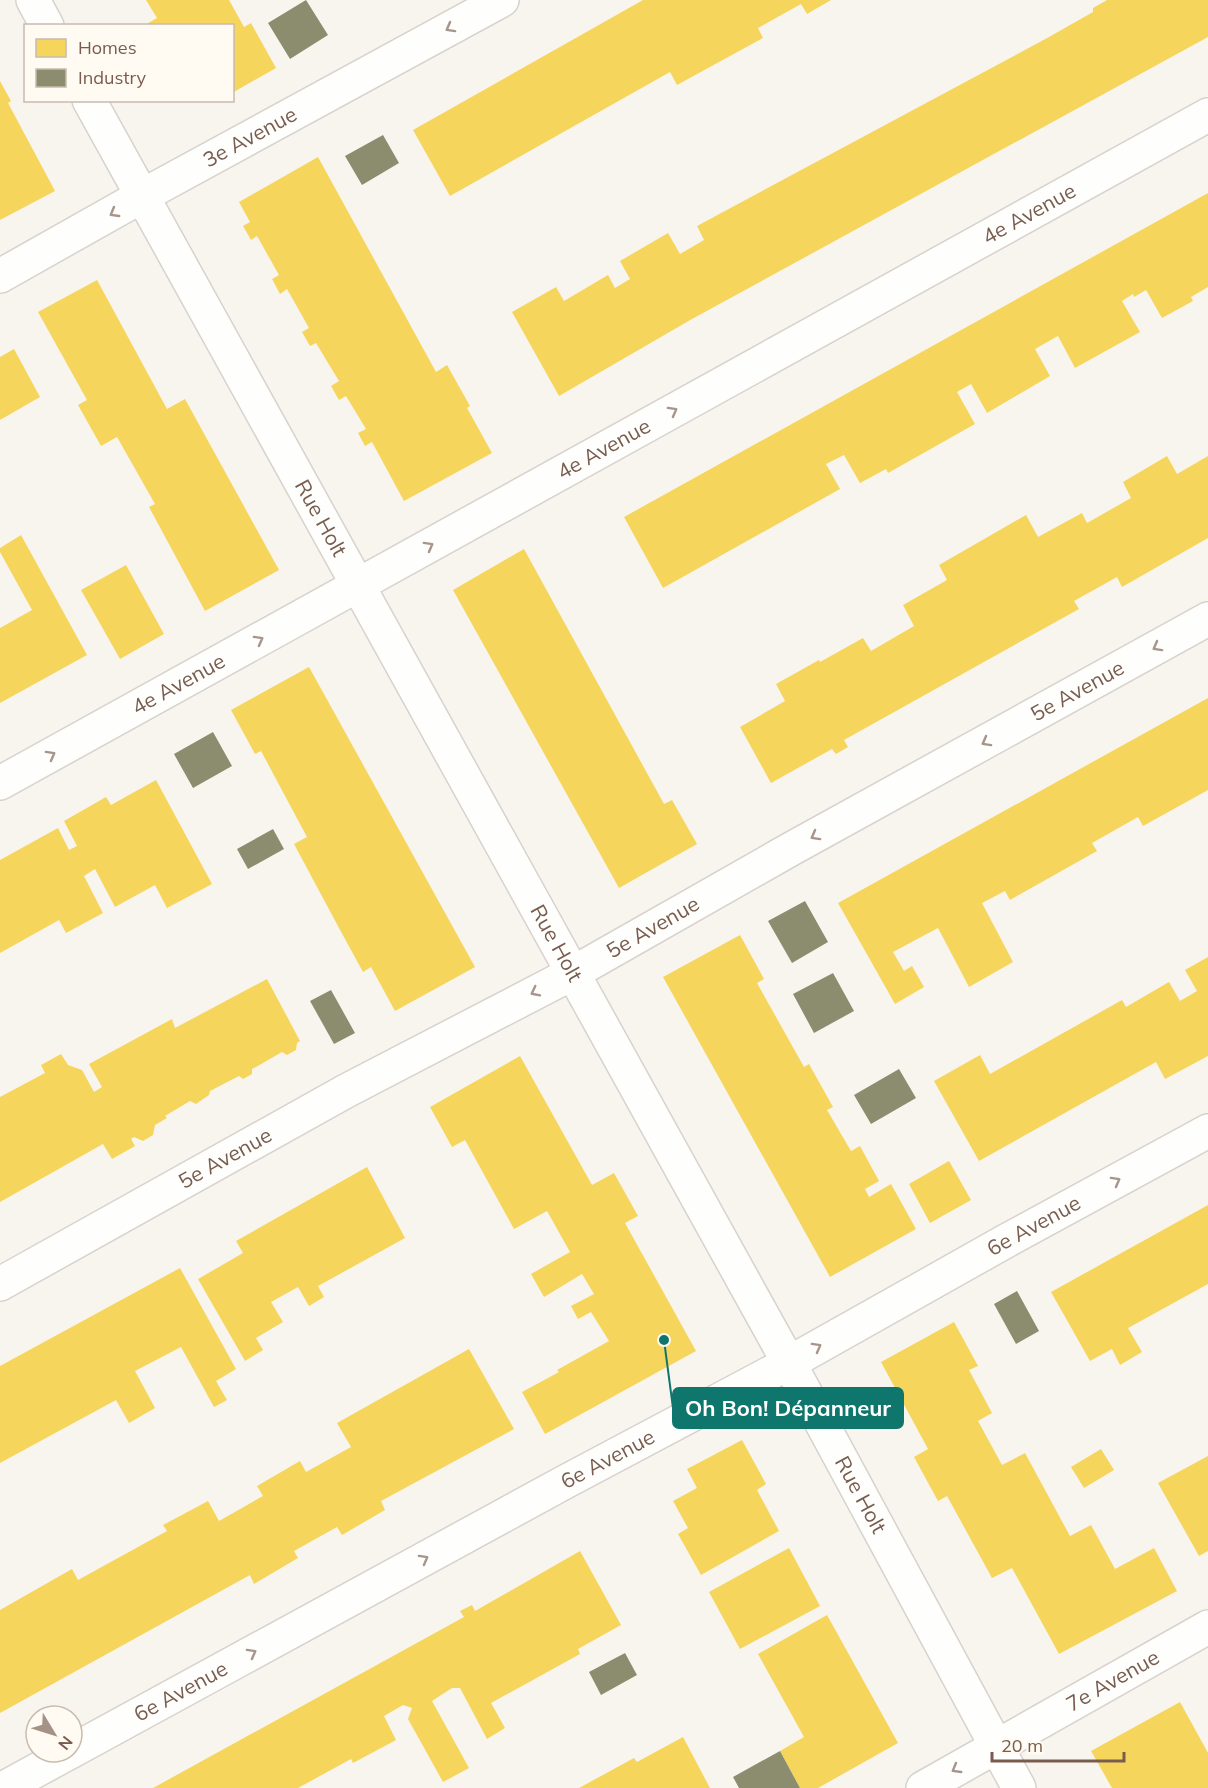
<svg xmlns="http://www.w3.org/2000/svg" width="1208" height="1788" font-family="Mulish,sans-serif">
<rect width="100%" height="100%" fill="#f8f5ef"/>
<path fill="#f6d55c" d="M146,0H229L244,27L251,23L276,68L232,93V26H143L157,18Z
M643,0H831L807,14L801,4L758,28L763,38L677,85L670,72L450,196L413,130Z
M1107,0H1208V37L692,319L559,396L512,312L556,287L564,301L608,275L615,288L630,279L620,261L668,233L680,254L704,240L697,226L1049,37L1093,12V8Z
M0,81L11,101L8,103L55,191L0,220Z
M318,157L436,372L447,365L470,406L467,408L492,453L404,501L372,442L365,446L358,433L366,429L346,396L339,400L331,386L339,381L316,343L310,346L302,332L309,328L287,289L280,294L272,279L279,275L257,236L251,240L243,226L250,222L239,202Z
M1208,193V287L1191,297L1193,301L1162,318L1146,290L1134,297L1133,294L1122,301L1140,332L1075,368L1058,336L1035,349L1050,376L987,413L971,384L957,392L975,424L888,473L886,469L860,483L844,455L826,464L840,489L663,588L624,517Z
M97,280L167,409L185,399L279,570L205,611L149,507L155,504L117,437L101,446L78,405L87,400L38,312Z
M14,349L40,397L0,420V357Z
M1167,456L1177,474L1208,456V538L1122,587L1117,577L1074,601L1079,609L844,740L848,747L836,754L832,749L771,783L740,727L785,701L776,684L819,660L820,662L863,638L871,651L914,626L903,605L947,580L939,565L1026,515L1038,537L1082,513L1087,523L1131,498L1123,482Z
M21,535L87,655L0,703V628L32,610L0,552V548Z
M524,549L664,804L672,800L697,844L619,888L453,590Z
M126,565L164,634L120,659L81,590Z
M309,667L475,967L395,1011L371,967L363,972L339,928L294,844L307,837L261,751L255,754L231,710Z
M1208,698V790L1143,826L1138,817L1092,843L1097,851L1010,900L1005,891L982,903L1013,962L969,987L938,928L893,952L904,971L912,966L924,987L895,1004L838,903Z
M156,780L212,884L167,908L155,885L115,907L95,869L84,876L103,913L66,933L59,920L0,953V860L58,828L69,850L77,846L64,821L106,797L111,805Z
M740,935L764,979L757,983L804,1067L809,1064L833,1107L827,1110L851,1151L860,1146L879,1181L865,1189L869,1197L891,1184L916,1229L830,1277L663,977Z
M1208,957V1056L1165,1079L1156,1062L979,1161L934,1081L980,1055L990,1074L1122,1000L1126,1007L1169,982L1180,1001L1197,991L1185,970Z
M267,979L300,1041L297,1043L296,1050L287,1055L282,1052L256,1067L252,1069V1074L243,1079L239,1076L210,1091L209,1095L196,1104L190,1101L165,1116L167,1118L155,1125L153,1135L143,1141L134,1137L131,1139L135,1146L112,1159L103,1144L0,1202V1097L45,1073L41,1065L61,1054L68,1065L82,1070L94,1092L102,1087L89,1064L172,1019L175,1028Z
M520,1056L592,1185L614,1173L638,1216L625,1223L696,1351L545,1434L522,1392L559,1372L557,1370L609,1341L591,1312L578,1319L571,1306L594,1294L582,1274L544,1297L531,1274L570,1252L547,1211L514,1229L465,1140L452,1147L430,1107Z
M949,1161L971,1200L930,1223L909,1184Z
M367,1167L405,1238L318,1286L324,1297L309,1306L298,1287L271,1302L283,1322L256,1338L263,1350L245,1361L198,1279L243,1253L236,1241Z
M1208,1205V1284L1128,1328L1142,1352L1120,1365L1112,1349L1090,1361L1051,1292Z
M180,1268L236,1369L216,1381L227,1400L214,1407L181,1347L135,1371L155,1408L129,1423L116,1400L0,1463V1366Z
M954,1322L978,1366L969,1370L992,1413L978,1421L1002,1465L1025,1453L1070,1536L1091,1525L1115,1569L1154,1548L1177,1591L1059,1654L1012,1568L992,1578L947,1496L938,1501L914,1457L928,1449L881,1362Z
M469,1349L514,1429L381,1501L385,1510L342,1535L337,1527L294,1551L298,1558L254,1584L250,1575L0,1713V1610L72,1569L78,1580L167,1531L163,1525L208,1501L219,1521L263,1496L257,1486L300,1461L306,1472L351,1447L337,1423Z
M742,1440L766,1484L757,1490L779,1531L701,1575L678,1534L688,1528L673,1501L697,1488L687,1469Z
M1101,1449L1114,1470L1084,1488L1071,1467Z
M1208,1456V1551L1199,1556L1158,1483Z
M789,1548L820,1606L740,1649L709,1592Z
M580,1551L621,1625L578,1649L580,1654L491,1703L505,1728L487,1739L460,1688H452L432,1701L469,1768L443,1782L408,1719L412,1708L403,1705L384,1716L396,1740L353,1763L351,1759L298,1788H153L464,1617L460,1611L472,1605L475,1611Z
M827,1615L898,1743L818,1788H800L780,1751L804,1737L758,1654Z
M1180,1702L1208,1753V1788H1112L1091,1751Z
M683,1737L710,1788H579L634,1758L637,1762Z"/>
<path fill="#8c8c6e" d="M306,0L328,35L290,59L268,23Z
M383,135L399,163L362,185L345,156Z
M213,732L232,766L193,788L174,754Z
M273,829L284,849L248,869L237,849Z
M805,901L828,942L792,963L768,921Z
M833,973L854,1011L814,1033L793,994Z
M331,990L355,1033L334,1044L310,1001Z
M899,1069L916,1098L871,1124L854,1095Z
M1017,1291L1039,1331L1016,1344L994,1304Z
M625,1653L637,1675L601,1695L589,1672Z
M780,1751L800,1788H739L733,1777Z"/>
<g fill="none" stroke-linecap="round" stroke-linejoin="round">
<defs>
<g id="minor">
<path d="M33,0L47,26"/>
<path id="s1" d="M89,100L800,1383L1019,1788"/>
<path id="s2" d="M0,276L142,196L502,0"/>
<path id="s3" d="M0,783L1208,115"/>
<path id="s4" d="M0,1284L346,1091L573,973L791,849L1208,619"/>
<path id="s5" d="M72,1751L565,1482L789,1363L1006,1241L1208,1131"/>
<path d="M4,1788L70,1752"/>
<path id="s6" d="M923,1788L1208,1627"/>
</g>
</defs>
<use href="#minor" stroke="#d8d2cd" stroke-width="36"/>
<use href="#minor" stroke="#fefefd" stroke-width="33"/>
</g>
<defs><path id="oneway-chevron" d="M-2-3.5L2.5 0L-2 3.5" fill="none" stroke-width="1.6" stroke-linecap="round" stroke-linejoin="round" transform="scale(1.5)"/></defs>
<g stroke="#a7958b">
<use href="#oneway-chevron" transform="translate(450 28) rotate(151)"/>
<use href="#oneway-chevron" transform="translate(114 213) rotate(150)"/>
<use href="#oneway-chevron" transform="translate(673 411) rotate(-29)"/>
<use href="#oneway-chevron" transform="translate(429 546) rotate(-29)"/>
<use href="#oneway-chevron" transform="translate(259 640) rotate(-29)"/>
<use href="#oneway-chevron" transform="translate(1157 647) rotate(151)"/>
<use href="#oneway-chevron" transform="translate(986 742) rotate(151)"/>
<use href="#oneway-chevron" transform="translate(51 755) rotate(-29)"/>
<use href="#oneway-chevron" transform="translate(815 836) rotate(151)"/>
<use href="#oneway-chevron" transform="translate(535 992) rotate(153)"/>
<use href="#oneway-chevron" transform="translate(1116 1181) rotate(-29)"/>
<use href="#oneway-chevron" transform="translate(817 1347) rotate(-29)"/>
<use href="#oneway-chevron" transform="translate(424 1559) rotate(-29)"/>
<use href="#oneway-chevron" transform="translate(252 1653) rotate(-29)"/>
<use href="#oneway-chevron" transform="translate(956 1769) rotate(150)"/>
</g>
<g text-anchor="middle" stroke-width="6" stroke-linejoin="round" paint-order="stroke">
<g font-size="21" fill="#785c4e" stroke="#fffaf2">
<text dy="7" stroke="none"><textPath href="#s2" startOffset="286">3e Avenue</textPath></text>
<text dy="7" stroke="none"><textPath href="#s3" startOffset="1176">4e Avenue</textPath></text>
<text dy="7" stroke="none"><textPath href="#s3" startOffset="690">4e Avenue</textPath></text>
<text dy="7" stroke="none"><textPath href="#s1" startOffset="478">Rue Holt</textPath></text>
<text dy="7" stroke="none"><textPath href="#s3" startOffset="204">4e Avenue</textPath></text>
<text dy="7" stroke="none"><textPath href="#s4" startOffset="1230">5e Avenue</textPath></text>
<text dy="7" stroke="none"><textPath href="#s4" startOffset="744">5e Avenue</textPath></text>
<text dy="7" stroke="none"><textPath href="#s1" startOffset="964">Rue Holt</textPath></text>
<text dy="7" stroke="none"><textPath href="#s4" startOffset="258">5e Avenue</textPath></text>
<text dy="7" stroke="none"><textPath href="#s5" startOffset="1096">6e Avenue</textPath></text>
<text dy="7" stroke="none"><textPath href="#s5" startOffset="610">6e Avenue</textPath></text>
<text dy="7" stroke="none"><textPath href="#s1" startOffset="1594">Rue Holt</textPath></text>
<text dy="7" stroke="none"><textPath href="#s6" startOffset="218">7e Avenue</textPath></text>
<text dy="7" stroke="none"><textPath href="#s5" startOffset="124">6e Avenue</textPath></text>
</g>
</g>
<path fill="none" stroke="#0f766e" stroke-width="2" d="M664 1340L673 1408"/>
<circle fill="#0f766e" stroke="#fffaf2" stroke-width="2" cx="664" cy="1340" r="6"/>
<rect fill="#0f766e" stroke="#0f766e" stroke-width="2" x="673" y="1388" width="230" height="40" rx="6"/>
<g font-size="22" text-anchor="middle" font-weight="bold" fill="#fff">
<text x="788" y="1416">Oh Bon! Dépanneur</text>
</g>
<rect x="24" y="24" width="210" height="78" fill="#fffaf2" stroke="#c9bbb0" stroke-width="1.5"/>
<rect x="36" y="39" width="30" height="18" fill="#f6d55c" stroke="#c9bbb0" stroke-width="1.5"/>
<text x="78" y="54" font-size="18" fill="#785c4e">Homes</text>
<rect x="36" y="69" width="30" height="18" fill="#8c8c6e" stroke="#c9bbb0" stroke-width="1.5"/>
<text x="78" y="84" font-size="18" fill="#785c4e">Industry</text>
<g transform="translate(54 1734) rotate(128)"><circle r="28" fill="#fffaf2" stroke="#c9bbb0" stroke-width="1.5"/>
<path d="M0-4.5L10 22L0 15L-10 22Z" fill="#a59286"/>
<text y="-9" font-size="16" font-weight="bold" text-anchor="middle" fill="#785c4e">N</text>
</g>
<path d="M992 1752v9h132v-9" fill="none" stroke="#785c4e" stroke-width="3"/>
<text x="1001" y="1752" font-size="18" fill="#785c4e" stroke="#fffaf2" stroke-width="4.5" paint-order="stroke">20 m</text>
</svg>
